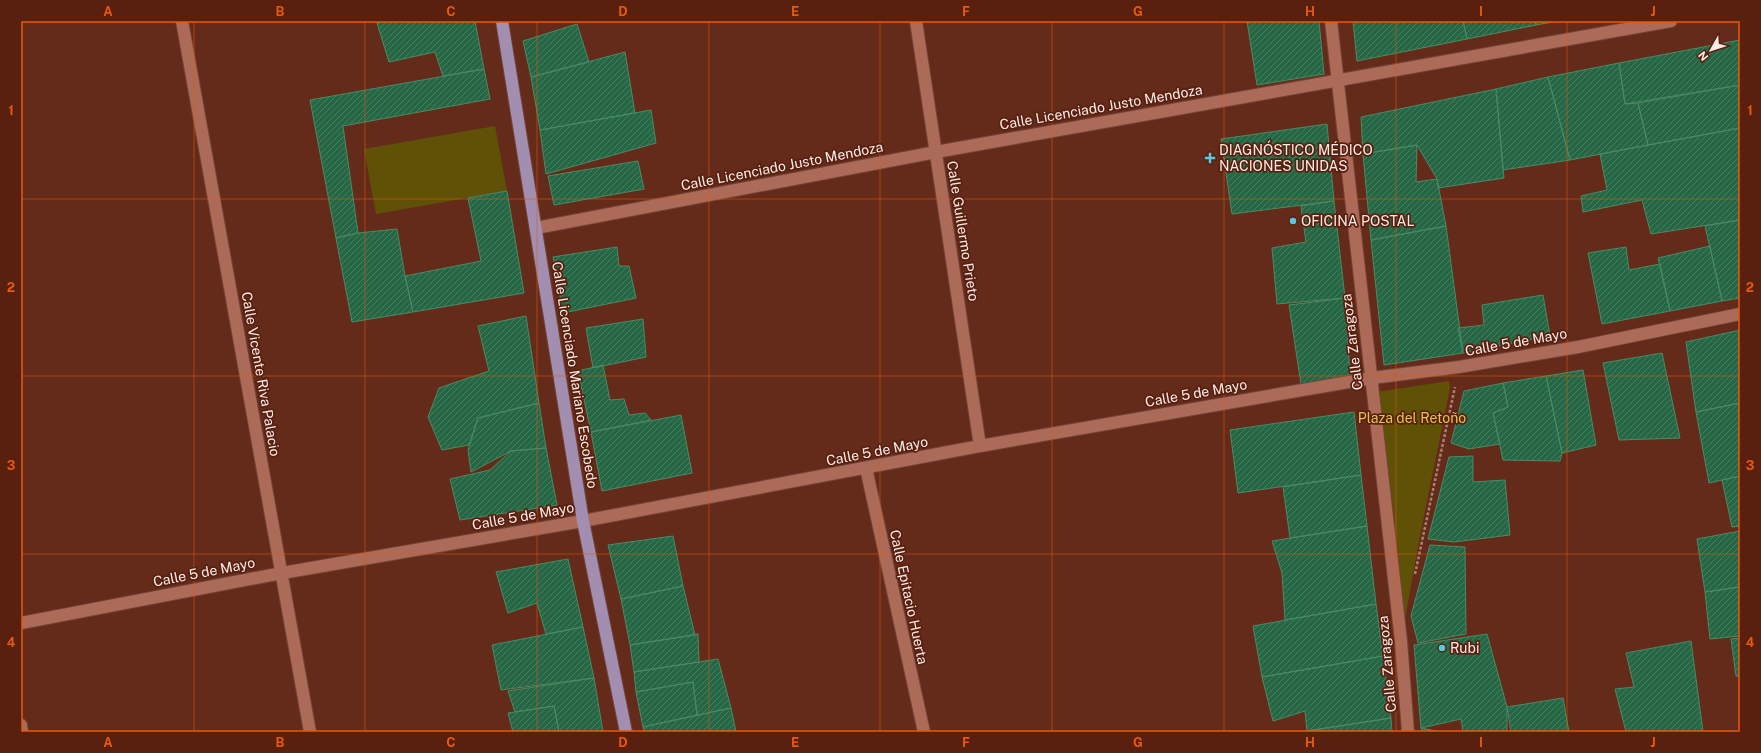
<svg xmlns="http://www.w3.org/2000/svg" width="1761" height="753" font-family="'Public Sans',sans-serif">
<defs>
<pattern id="building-hatch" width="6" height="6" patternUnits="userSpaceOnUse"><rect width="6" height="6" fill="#256744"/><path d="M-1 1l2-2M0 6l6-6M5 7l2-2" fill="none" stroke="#467d5f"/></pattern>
</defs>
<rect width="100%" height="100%" fill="#652b1a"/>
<path fill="#5f5105" d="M495,126L507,191L376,214L364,149Z
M1449,381L1450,388L1419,541L1401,641L1394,516L1376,392Z"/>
<path fill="url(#building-hatch)" stroke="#4a8b65" d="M385,21H475L484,69L443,76L435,52L389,62L377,23Z
M1247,21H1319L1324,74L1257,85Z
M1353,21H1463L1467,39L1357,61Z
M1463,21H1535L1536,25L1467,39Z
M1535,21H1558L1536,25Z
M577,24L589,62L531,77L523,41Z
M1740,40V85L1625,104L1619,63Z
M625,52L635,113L540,130L531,77Z
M1619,63L1625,104L1638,103L1648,145L1570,160L1548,77Z
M484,69L490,99L343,126L358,233L336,238L310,100Z
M1548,77L1570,160L1503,170L1496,89Z
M1740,85V128L1648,145L1638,103Z
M1496,89L1504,178L1438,188L1437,179L1417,145L1363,154L1361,117Z
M651,110L656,143L546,174L540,130Z
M1327,124L1334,201L1232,214L1221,139Z
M1740,128V220L1651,234L1642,200L1583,212L1581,196L1607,190L1600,154Z
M1417,145L1416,182L1437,179L1446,226L1371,240L1363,154Z
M638,161L644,189L554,205L548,176Z
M507,191L524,293L413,312L405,276L481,261L468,198Z
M1334,201L1345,298L1277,304L1272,248L1306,242L1301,206Z
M1740,220V298L1722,301L1705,226Z
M1446,226L1463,353L1384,365L1371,240Z
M397,229L405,276L413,312L352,322L336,238L358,233Z
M1710,246L1722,301L1670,311L1658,258Z
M617,247L619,266H629L636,298L563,313L553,257Z
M1626,247L1629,270L1660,264L1670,311L1602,324L1588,253Z
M1543,295L1550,336L1463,353L1458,328L1484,325L1482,305Z
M1345,298L1350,375L1301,384L1289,305Z
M526,316L539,403L478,418L469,445L442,450L428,417L439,388L489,371L478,326Z
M643,319L646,357L593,368L586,328Z
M1740,330V403L1696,412L1686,342Z
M1662,353L1680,438L1619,440L1603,363Z
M603,365L610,400L624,399L629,415L645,413L651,420L591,432L578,371Z
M1583,370L1596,445L1562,453L1546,376Z
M1546,376L1562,453L1560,461L1503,460L1493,413L1508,407L1503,383Z
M1503,383L1508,407L1493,413L1500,444L1469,449L1451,443L1464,391Z
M539,403L546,448L511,451L471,472L468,450L478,418Z
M1740,403V476L1709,483L1696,412Z
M1354,412L1361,475L1238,493L1230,430Z
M681,415L692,473L602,491L591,432Z
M546,448L557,505L460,520L450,479L490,470L511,451Z
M1473,456V482L1505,480L1510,535L1454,542L1428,539L1449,457Z
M1361,475L1367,526L1290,538L1283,487Z
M1740,476V526L1732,527L1722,480Z
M1367,526L1376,604L1285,620L1282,573L1272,541Z
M1740,531V587L1705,592L1697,539Z
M673,536L683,586L621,599L608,545Z
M1430,545L1465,547L1466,634L1418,643L1411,616Z
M568,559L583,627L546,634L537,603L508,613L496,572Z
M683,586L695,635L630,645L621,599Z
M1740,587V636L1710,639L1705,592Z
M1376,604L1383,656L1262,677L1253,626Z
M583,627L594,678L501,690L492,645Z
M698,634L699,662L634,672L630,645Z
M1487,634L1507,707V732H1463L1461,719L1421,728L1414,645Z
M1740,638V676H1736L1731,639Z
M1691,641L1703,732H1626L1615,689L1634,687L1626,653Z
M1383,656L1391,718L1307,731L1305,711L1273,721L1262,677Z
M718,659L731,708L697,715L693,682L636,692L634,672Z
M594,678L603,732H559L554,706L515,712L508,691Z
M693,682L697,715L643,727L636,692Z
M1563,698L1569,732H1511L1507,707Z
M554,706L559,732H513L508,713Z
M731,708L736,732H644L643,727Z
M1391,718L1392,732L1307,731Z
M1421,728L1441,732H1422Z"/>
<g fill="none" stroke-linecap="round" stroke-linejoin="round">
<defs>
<path id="minor" d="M182,21L310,732
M916,21L980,446
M1331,21L1401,641L1408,732
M536,228L936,152L1671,21
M866,468L924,732
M21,623L282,573L583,521L980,446L1372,378L1459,367L1578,347L1740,314
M21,725L22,732"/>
<path id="major" d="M502,21L583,521L626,732"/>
</defs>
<use href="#minor" stroke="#724437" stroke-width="14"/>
<use href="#major" stroke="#724437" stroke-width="14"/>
<path stroke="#a88075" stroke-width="2.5" stroke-dasharray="3 2" stroke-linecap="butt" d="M1415,574L1455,387"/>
<use href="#minor" stroke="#ac6a58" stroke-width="12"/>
<use href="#major" stroke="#a28eb0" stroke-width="12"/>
</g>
<path fill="none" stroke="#e8590c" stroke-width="1" stroke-opacity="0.55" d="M194,21V732M365,21V732M537,21V732M709,21V732M880,21V732M1052,21V732M1224,21V732M1396,21V732M1567,21V732M21,199H1740M21,376H1740M21,554H1740"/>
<g fill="#59c8e4" stroke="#59200f" stroke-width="1.5">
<path d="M1208 152h4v4h4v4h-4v4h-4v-4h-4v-4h4z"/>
<circle cx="1293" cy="221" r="4"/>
<circle cx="1442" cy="648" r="4"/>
</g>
<g text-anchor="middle" stroke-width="3.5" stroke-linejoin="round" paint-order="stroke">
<g font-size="14" fill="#fbebe7" stroke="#59200f">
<text transform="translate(1101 107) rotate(-10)" y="5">Calle Licenciado Justo Mendoza</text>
<text transform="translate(782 166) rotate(-11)" y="5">Calle Licenciado Justo Mendoza</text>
<text transform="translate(963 231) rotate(81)" y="5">Calle Guillermo Prieto</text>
<text transform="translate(1352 342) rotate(-97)" y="5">Calle Zaragoza</text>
<text transform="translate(1516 342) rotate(-10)" y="5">Calle 5 de Mayo</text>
<text transform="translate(261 374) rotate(80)" y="5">Calle Vicente Riva Palacio</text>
<text transform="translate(575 375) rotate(81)" y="5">Calle Licenciado Mariano Escobedo</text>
<text transform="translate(1196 393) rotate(-10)" y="5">Calle 5 de Mayo</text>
<text transform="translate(877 451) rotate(-11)" y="5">Calle 5 de Mayo</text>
<text transform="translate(523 516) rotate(-10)" y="5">Calle 5 de Mayo</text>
<text transform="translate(204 572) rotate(-11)" y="5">Calle 5 de Mayo</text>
<text transform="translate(909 597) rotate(78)" y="5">Calle Epitacio Huerta</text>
<text transform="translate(1387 664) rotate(-95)" y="5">Calle Zaragoza</text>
</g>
<g font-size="14" fill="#fbebe7" stroke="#59200f" text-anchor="start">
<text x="1219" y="155">DIAGNÓSTICO MÉDICO<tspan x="1219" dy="16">NACIONES UNIDAS</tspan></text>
<text x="1301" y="226">OFICINA POSTAL</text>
<text x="1450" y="653">Rubi</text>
</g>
<g font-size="14" fill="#e0c54a" stroke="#59200f">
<text x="1412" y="423">Plaza del Retoño</text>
</g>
</g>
<rect width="1761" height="753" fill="none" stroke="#59200f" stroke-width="44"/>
<g transform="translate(1711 50) rotate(231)" stroke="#59200f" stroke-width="3" paint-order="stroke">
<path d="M0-3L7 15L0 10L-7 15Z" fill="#fbebe7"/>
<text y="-6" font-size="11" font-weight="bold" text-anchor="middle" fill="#fbebe7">N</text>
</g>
<rect x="22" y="22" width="1717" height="709" fill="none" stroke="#e8590c" stroke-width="1.5"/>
<g font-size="13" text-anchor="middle" font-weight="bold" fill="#e8590c">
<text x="108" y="16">A</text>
<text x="280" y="16">B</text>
<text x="451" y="16">C</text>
<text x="623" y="16">D</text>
<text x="795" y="16">E</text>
<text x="966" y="16">F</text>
<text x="1138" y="16">G</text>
<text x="1310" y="16">H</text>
<text x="1481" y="16">I</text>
<text x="1653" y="16">J</text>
<text x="11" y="115">1</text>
<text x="1750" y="115">1</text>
<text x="11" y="292">2</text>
<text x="1750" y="292">2</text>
<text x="11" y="470">3</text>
<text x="1750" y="470">3</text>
<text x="11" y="647">4</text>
<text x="1750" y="647">4</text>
<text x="108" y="747">A</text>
<text x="280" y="747">B</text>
<text x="451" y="747">C</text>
<text x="623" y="747">D</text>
<text x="795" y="747">E</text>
<text x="966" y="747">F</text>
<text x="1138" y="747">G</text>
<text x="1310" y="747">H</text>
<text x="1481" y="747">I</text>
<text x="1653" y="747">J</text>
</g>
</svg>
